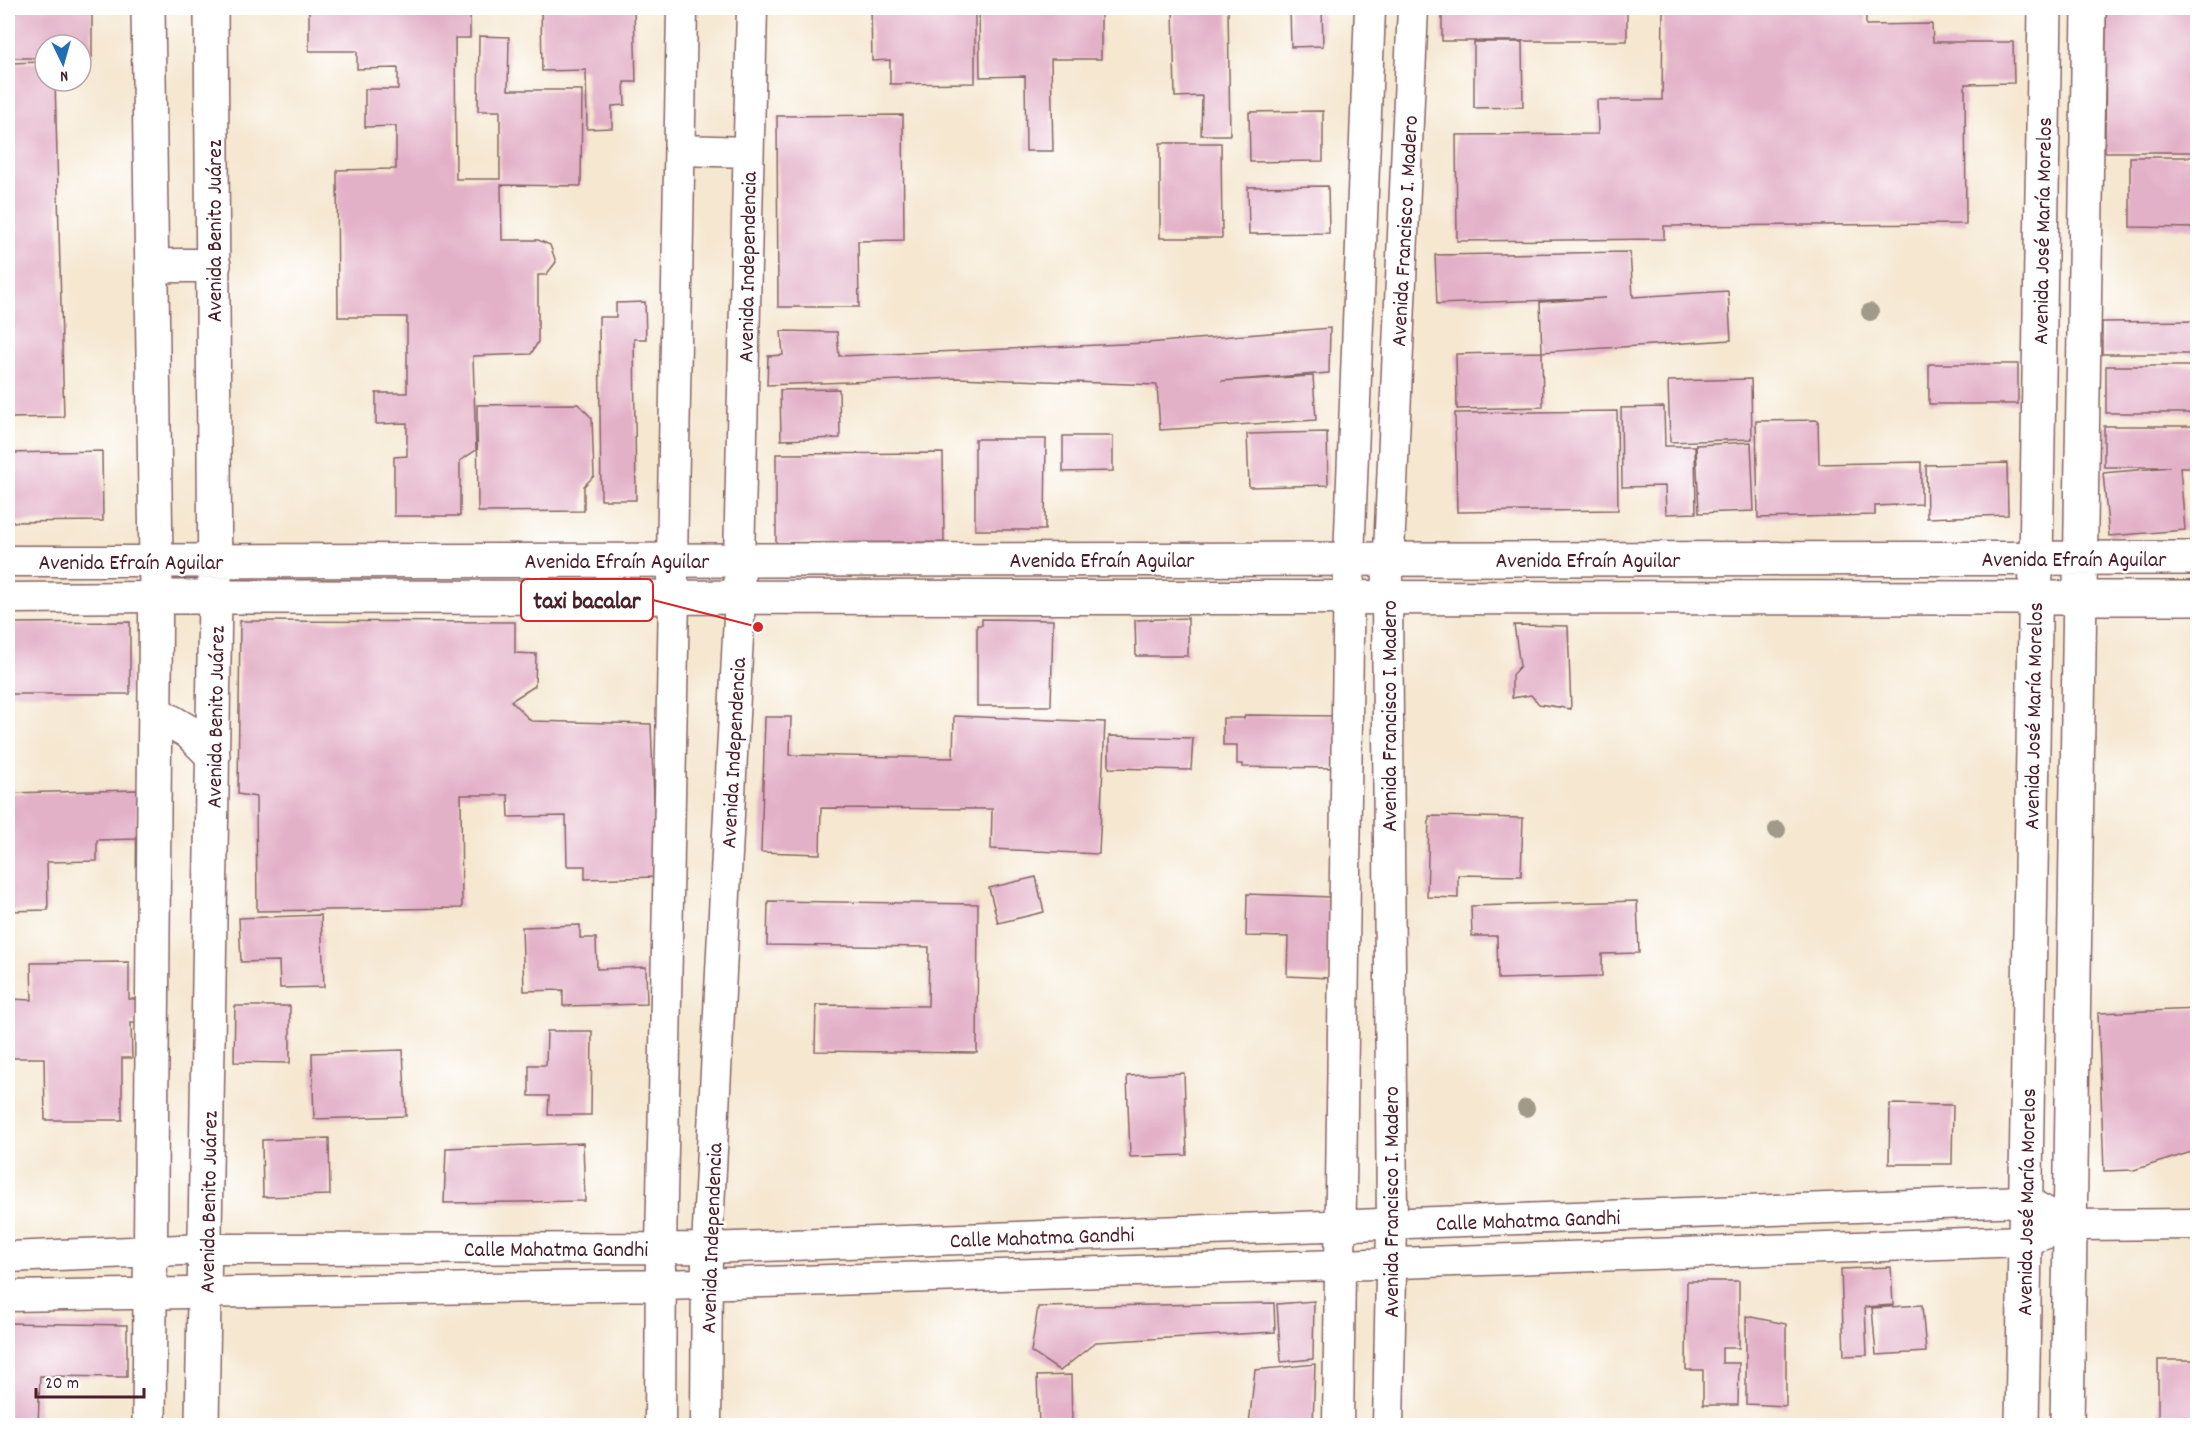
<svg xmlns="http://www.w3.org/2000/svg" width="2205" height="1433" font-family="Dekko,sans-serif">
<rect width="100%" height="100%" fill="#fff"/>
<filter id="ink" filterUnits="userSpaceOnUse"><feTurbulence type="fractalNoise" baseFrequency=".0167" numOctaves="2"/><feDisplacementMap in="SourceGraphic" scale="12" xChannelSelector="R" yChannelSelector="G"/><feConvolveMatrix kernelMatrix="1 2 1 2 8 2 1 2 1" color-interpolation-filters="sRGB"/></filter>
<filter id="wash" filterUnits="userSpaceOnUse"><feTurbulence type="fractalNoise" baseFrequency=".008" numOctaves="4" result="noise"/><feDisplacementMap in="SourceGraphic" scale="24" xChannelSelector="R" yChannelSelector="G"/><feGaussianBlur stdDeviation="1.35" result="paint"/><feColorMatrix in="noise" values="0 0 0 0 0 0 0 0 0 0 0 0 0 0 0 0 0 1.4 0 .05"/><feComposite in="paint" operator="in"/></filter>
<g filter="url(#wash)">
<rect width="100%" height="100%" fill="#f5e7d0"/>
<g id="blocks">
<path fill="#e3b1c7" d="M8,8H92V57L81,58V45H45V58H8Z
M309,8H470V38H455L456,179H500V111H478L479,36L509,37L508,90H582L581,186L501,185L502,240H538L550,245L556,262L546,275H538V342L531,354L473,356L476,450L460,461V516H394V457L407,456V423L376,424V393H407V317H338L337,170L396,169V126L365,127V89H398V68L357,69V51H309Z
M541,8H634L636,82H624L625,105L612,106V128L587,129L586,70L542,71Z
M871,8H975V83L890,84V60L872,61Z
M979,8H1101V59H1051L1053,151H1026L1025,76L980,77Z
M1173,8H1228L1230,135H1201L1202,96L1175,97Z
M1290,8H1322L1323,46L1291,47Z
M1442,8H1627V41H1442Z
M1663,8H1866V25L1932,24L1933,42H2013L2014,83L1965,84L1966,224L1664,226V239L1457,241L1456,135L1598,134L1597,100H1662Z
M2106,8H2198V152H2105Z
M1474,42H1522L1523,107L1474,108Z
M45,62V81H55L64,417L8,418V63Z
M1323,111V161L1250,162L1249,112Z
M903,115L904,240L858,241L859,307H778L777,116Z
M1160,143H1221L1222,238H1160Z
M2130,157H2198V228L2130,227Z
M1328,186L1329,233L1249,234L1248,187Z
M1630,252L1633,297L1728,291L1731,340L1542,352L1540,302L1606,298L1437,304L1435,255Z
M645,302L646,339H634L636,500H601L599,317H616V303Z
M2198,321V354H2102V322Z
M1330,328L1329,373L1221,381L1313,376L1316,420L1160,430L1157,385L957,378L767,385L768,356L783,355L781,331L837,332L839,356L1147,343Z
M1542,352L1543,407L1457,409L1456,354Z
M1929,364H2018V404H1929Z
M2106,366H2198V413H2106Z
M1751,379L1752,439L1670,442L1668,381Z
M839,389L840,438L781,440L780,390Z
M578,404L592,418L594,476L584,486V511L478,512L477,405Z
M1664,407L1665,446H1695L1696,513L1666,514L1665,486L1622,487L1621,408Z
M1617,411L1618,510L1457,512L1455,413Z
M1818,420L1819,464L1921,462V504L1875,506V515L1758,518L1756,421Z
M2104,426H2198V467H2180L2185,530L2109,536L2103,473L2170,467H2104Z
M1327,432L1328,485L1249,487L1247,434Z
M1063,436H1113V471L1063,472Z
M975,439H1046L1045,530H975Z
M1751,442L1754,511L1699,513L1696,445Z
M102,451L103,521L8,522V453Z
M943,453L944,542L776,543V454Z
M2007,463L2008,515L1927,518L1926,465Z
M1188,618V656H1136L1135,620Z
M982,619L1053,620L1051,706H977V625H982Z
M240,621L515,622V653L536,654L535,686L511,701L531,721L651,724L657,877L585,879V866H567L566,816L509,817L508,795H461L462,908L257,911L256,797L238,794Z
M130,622V694H8V623Z
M1514,625L1568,626L1571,709L1539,704L1531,695L1512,698V675L1520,666Z
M1245,715L1341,716L1340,768L1243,767V764H1237V745H1223V718H1244Z
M954,716L1105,722L1099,854L991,849L992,809L821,808L820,854L761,852L765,717H791L790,755L953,758Z
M1109,736L1193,738L1191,770L1109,768Z
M137,790L138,839L97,840V861L47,862L48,910L8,911V793Z
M1429,816L1523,818L1521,876L1458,875V898L1427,897Z
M1036,877L1044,912L998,923L989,888Z
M1247,894L1332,897L1329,978L1287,976L1288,937L1246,936Z
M768,901L978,904L977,1053L815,1051L816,1005L928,1006L929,947L767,945Z
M1637,901L1639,953L1602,954V976L1498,979L1497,936H1472L1471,906Z
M321,915L324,987L280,988L279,961L241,962L239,918Z
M580,925V938H596L597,969L646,967L647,1004L563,1006V990L524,991L522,927Z
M129,962V999H138V1023H131L132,1058H122V1120H45L44,1058H8L10,999L32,1000L31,963Z
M235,1006H290V1063L234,1062Z
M2198,1009V1150L2134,1170L2104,1171L2098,1013Z
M547,1031H592L591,1115H548L549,1096H529V1065H546Z
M403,1050L406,1116L314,1119L312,1053Z
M1184,1073L1187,1155L1130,1157L1127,1076Z
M1890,1104L1953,1105L1952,1164H1889Z
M329,1138L330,1195L263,1197L262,1140Z
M583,1143L585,1201L444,1203L446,1148Z
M1891,1267L1893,1305L1865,1307L1867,1355L1844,1356L1841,1269Z
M1687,1281H1739V1348H1722V1363H1739L1738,1405H1703V1370H1686Z
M1314,1301L1313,1359L1281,1362L1277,1304Z
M1274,1303L1275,1332L1096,1342L1060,1371L1031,1352L1038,1307Z
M1922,1305L1926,1352L1876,1355L1872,1308Z
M1746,1316L1786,1324V1406L1746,1404Z
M8,1323L127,1325V1377L40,1376L38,1425H8Z
M2158,1360H2198V1425H2158Z
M1315,1364L1313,1425H1249L1255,1370Z
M1071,1375L1072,1425H1039L1037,1376Z"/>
</g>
</g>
<g filter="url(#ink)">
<use href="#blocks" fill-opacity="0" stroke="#866565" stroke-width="1.5"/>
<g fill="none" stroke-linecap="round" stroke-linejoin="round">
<defs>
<path id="street" d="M680,150L748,152
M8,561H156
M8,598L156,597
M8,1257L206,1249L707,1248L2025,1201L2070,1225
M8,1296L662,1285L1341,1265L2024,1241L2070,1225L2198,1224
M660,1426L661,1247L674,597L672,560L682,8
M706,1426L707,1248L740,597L739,560L752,8
M1338,1426L1349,559L1370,8
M1388,1426L1392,1223L1387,597L1413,8"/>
<path id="secondary" d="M148,8L156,561L149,1426
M152,266L214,265
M156,561L2198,558
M156,597L2198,598
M155,712L189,732L213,756
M202,1426L215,597L211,8
M2022,1426L2045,8
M2067,1426L2089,8"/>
</defs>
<use href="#street" stroke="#866565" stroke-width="33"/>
<use href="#secondary" stroke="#866565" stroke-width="36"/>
<use href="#street" stroke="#fff" stroke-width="30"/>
<use href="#secondary" stroke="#fff" stroke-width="33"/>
</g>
<g fill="#a1998a">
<circle cx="1870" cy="312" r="9"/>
<circle cx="1777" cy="830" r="9"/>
<circle cx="1526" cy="1108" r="9"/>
</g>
</g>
<g text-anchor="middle" stroke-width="5" stroke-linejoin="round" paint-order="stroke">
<g font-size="22" fill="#4a1f2b" stroke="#fff">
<text transform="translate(213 231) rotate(-90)" y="8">Avenida Benito Juárez</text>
<text transform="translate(1403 231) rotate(-87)" y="8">Avenida Francisco I. Madero</text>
<text transform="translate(2041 231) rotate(-89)" y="8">Avenida José María Morelos</text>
<text transform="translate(746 267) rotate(-89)" y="8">Avenida Independencia</text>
<text x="2074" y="566">Avenida Efraín Aguilar</text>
<text x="1102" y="567">Avenida Efraín Aguilar</text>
<text x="1588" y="567">Avenida Efraín Aguilar</text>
<text x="617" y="568">Avenida Efraín Aguilar</text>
<text x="131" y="569">Avenida Efraín Aguilar</text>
<text transform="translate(1388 716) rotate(-90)" y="8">Avenida Francisco I. Madero</text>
<text transform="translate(2032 716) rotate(-89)" y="8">Avenida José María Morelos</text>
<text transform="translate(214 717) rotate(-89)" y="8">Avenida Benito Juárez</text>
<text transform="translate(732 753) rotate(-87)" y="8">Avenida Independencia</text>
<text transform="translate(207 1202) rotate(-89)" y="8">Avenida Benito Juárez</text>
<text transform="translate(1390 1202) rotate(-90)" y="8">Avenida Francisco I. Madero</text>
<text transform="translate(2025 1202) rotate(-89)" y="8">Avenida José María Morelos</text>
<text transform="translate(1528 1219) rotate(-2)" y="8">Calle Mahatma Gandhi</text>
<text transform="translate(1042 1236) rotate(-2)" y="8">Calle Mahatma Gandhi</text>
<text transform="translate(710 1238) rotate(-88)" y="8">Avenida Independencia</text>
<text x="556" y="1256">Calle Mahatma Gandhi</text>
</g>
</g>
<path fill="none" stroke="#d62828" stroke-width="2" d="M758 627L653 600"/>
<circle fill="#d62828" stroke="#fff" stroke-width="2" cx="758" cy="627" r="6"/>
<rect fill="#fff" stroke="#d62828" stroke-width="2" x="521" y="579" width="132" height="42" rx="6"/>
<g font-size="24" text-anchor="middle" font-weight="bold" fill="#4a1f2b">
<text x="587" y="608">taxi bacalar</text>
</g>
<rect width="2205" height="1433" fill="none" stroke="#fff" stroke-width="30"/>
<g transform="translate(63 63) rotate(175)"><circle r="28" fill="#ffffff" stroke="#b7a5aa" stroke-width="1.5"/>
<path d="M0-4.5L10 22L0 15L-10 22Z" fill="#1f6fb2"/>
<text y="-9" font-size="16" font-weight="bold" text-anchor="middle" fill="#4a1f2b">N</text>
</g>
<path d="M36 1388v9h108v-9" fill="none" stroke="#4a1f2b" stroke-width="3"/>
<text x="45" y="1388" font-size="18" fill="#4a1f2b" stroke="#ffffff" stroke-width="4.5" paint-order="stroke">20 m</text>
</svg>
